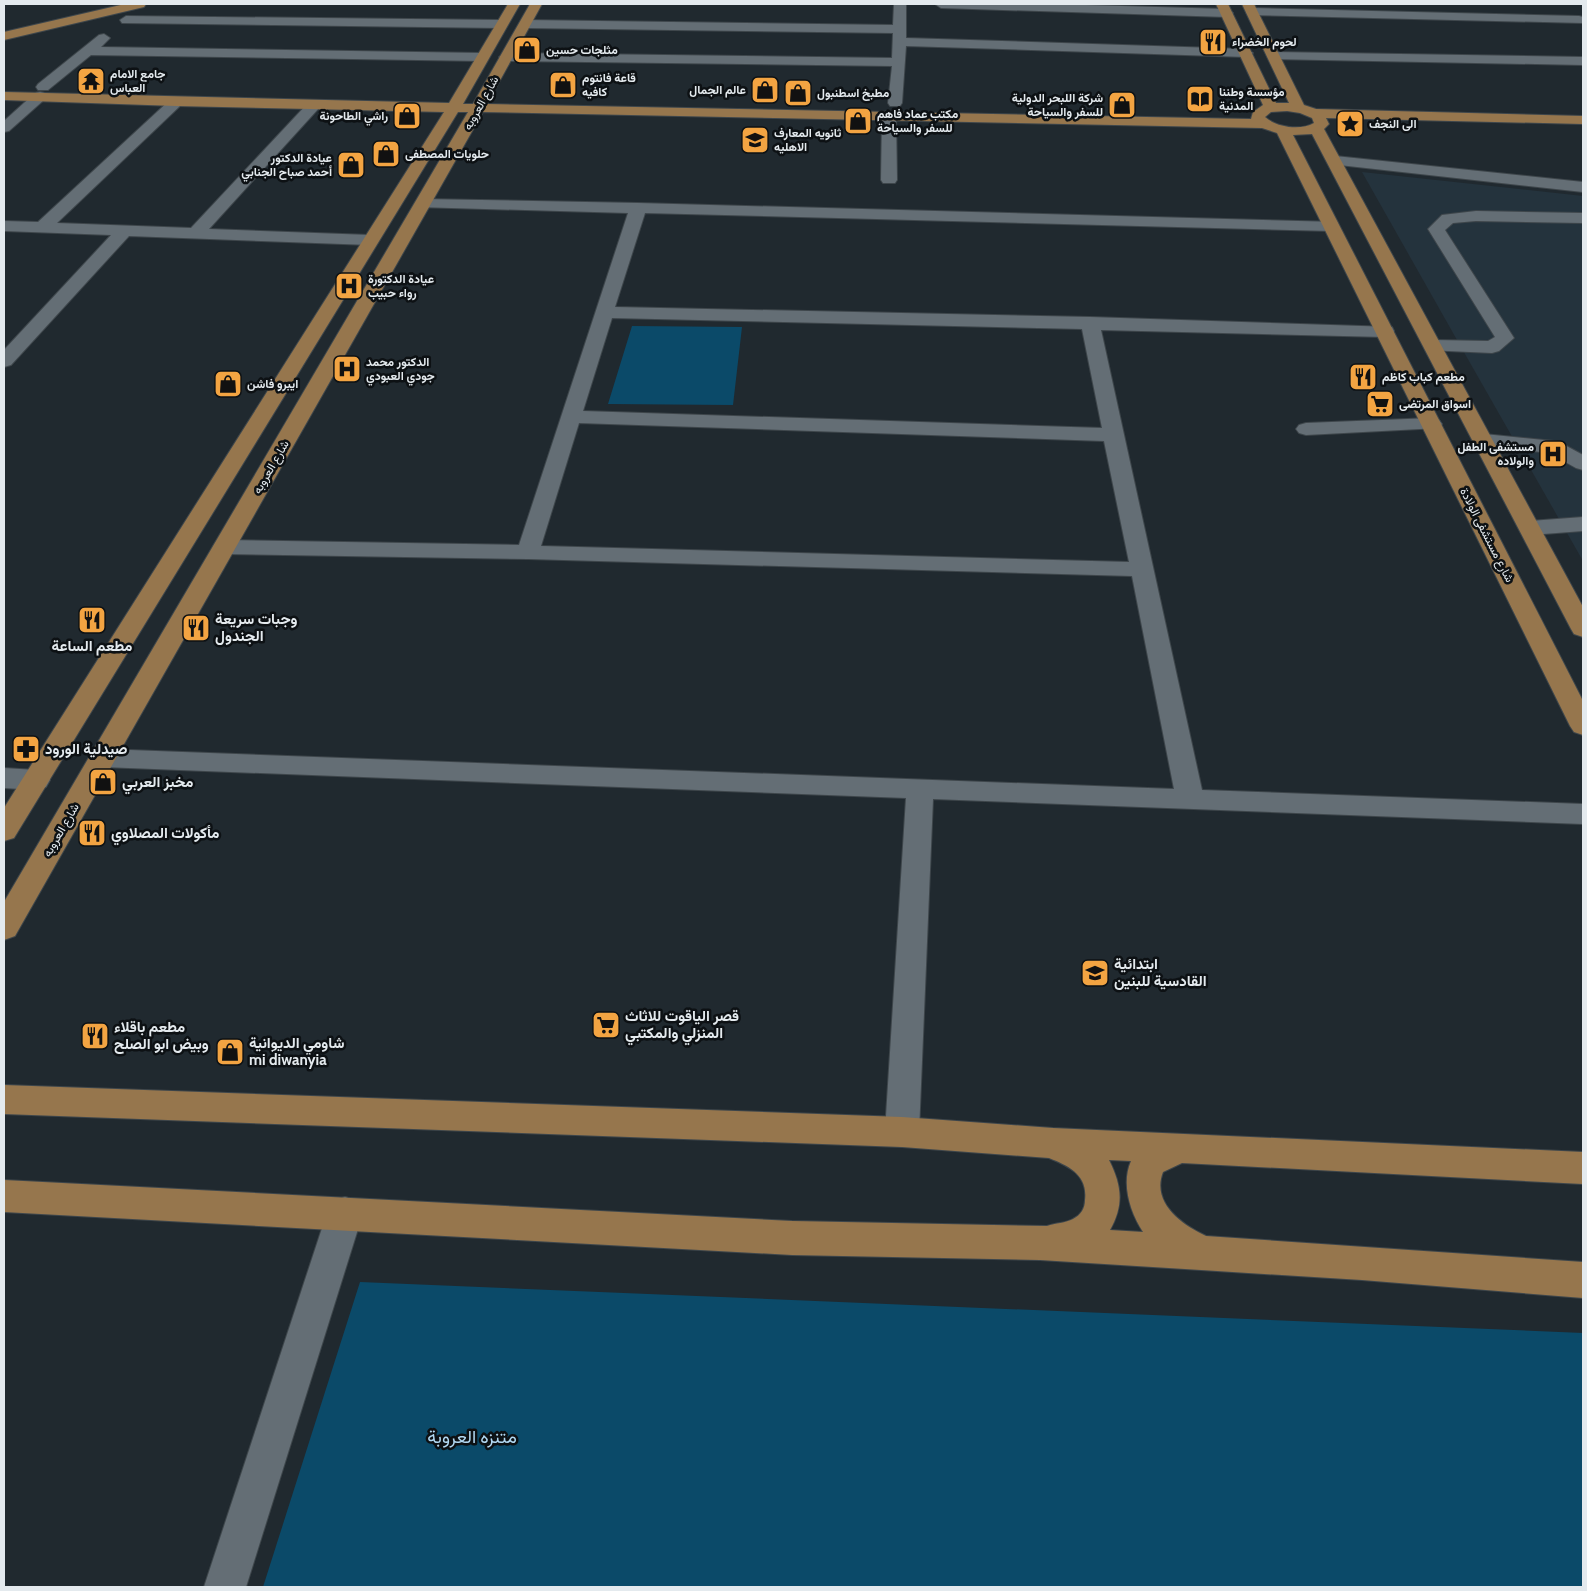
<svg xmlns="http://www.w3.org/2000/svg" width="1587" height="1591" font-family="Cabin,Vazirmatn,sans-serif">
<rect width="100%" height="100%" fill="#20292f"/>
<path fill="#24333d" d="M1362,172L1583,196V561L1461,347Z"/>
<path fill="#0b4a69" d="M632,326L742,327L733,405L608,404Z
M360,1282L1583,1333V1587H263Z"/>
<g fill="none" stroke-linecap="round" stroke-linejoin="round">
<defs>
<path id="minor" d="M894,4H906V38L1246,49L1253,53L1246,57L906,46L902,103L900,106H890L888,103L892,66L506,61L499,57L506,53L892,58L893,33L525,28L519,24L525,20L893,25Z
M935,4H1051L1227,9L1233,13L1227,17L941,8Z
M1252,8L1579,16L1583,17V23L1248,15L1246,12Z
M126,16L501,20L507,24L501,28L122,23L120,20Z
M104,34L110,38L101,47L482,53L489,57L482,61L91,55L48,90H38L36,87L38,84L99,35Z
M1274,52L1583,57V65L1269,59L1267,56Z
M40,92L45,93L47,96L45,99L9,131L4,132V121L35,93Z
M176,98L181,99L183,102L181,105L57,223L191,228L309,102H319L321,105L319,108L209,229L370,235L376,236L378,240L376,244L370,245L129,236L11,365L4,367V350L111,235L4,231V221L38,222L171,99Z
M889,111L894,112L896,115L897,180L895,183H883L881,180L882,115L884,112Z
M1335,156L1583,182V192L1330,164L1327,161L1330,158Z
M423,199L638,203L1337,222L1339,226L1337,230L1331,231L645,213L615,307L1090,317L1392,327L1394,331L1392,335L1385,337L1101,330L1202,790L1583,804V824L933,799L919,1132L914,1143L902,1147L890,1143L885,1132L906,798L103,767L94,765L90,758L94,751L103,749L1174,789L1132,576L528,559L224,554L216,552L213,547L216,542L224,540L519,545L628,213L417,207L415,204L417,201ZM612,318L1082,329L1102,428L583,411ZM579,423L1104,441L1129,562L541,546Z
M1476,211L1583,213V223L1476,221L1453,223L1445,230L1514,338L1499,351L1492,353L1426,350L1424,346L1426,342L1433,340L1488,341L1495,337L1428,229L1442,215Z
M1432,418L1439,420L1442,424L1439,428L1306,435L1299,433L1296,429L1299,425L1306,423Z
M1484,434L1554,441L1561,443L1583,455V470L1576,468L1549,453L1477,444L1474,440L1477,436Z
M1583,517V531L1530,535L1522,533L1519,528L1522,523L1530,521Z
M4,768L36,770L46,773L50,780L46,787L36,790L4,788Z
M345,1197L358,1201L363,1213L246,1587H204L327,1213L332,1201Z"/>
<path id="major" d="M125,4H146L144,7L4,40V32Z
M508,4H520L463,104H473L530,4H542L487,104L1251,119L1253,112L1263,105L1216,4H1228L1276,103H1289L1242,4H1254L1304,105L1316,109L1583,116V124L1326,118L1329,124L1324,129L1583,607V637L1574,634L1571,629L1312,134L1293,135L1583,701V735L1574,732L1570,726L1277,133L1262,128L483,112L15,936L4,940V902L468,112H458L14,838L4,841V808L444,112L176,106L4,100V92L449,103ZM1287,111L1300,113L1312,118L1314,123C1300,131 1276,127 1265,117L1271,112Z
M4,1085L902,1117L1053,1128L1583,1152V1184L1182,1163L1163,1172C1151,1203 1182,1225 1206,1236L1583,1262V1298L1362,1280L1040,1260L792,1255L4,1212V1180L792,1221L1047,1226C1055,1223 1066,1223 1073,1219C1081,1215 1085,1208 1085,1200C1088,1175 1069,1166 1049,1158L902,1147L4,1114ZM1109,1160L1131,1161C1121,1184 1130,1212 1143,1232L1110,1230C1124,1205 1122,1186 1109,1160Z"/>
</defs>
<use href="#minor" stroke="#3e464b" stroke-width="2"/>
<use href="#major" stroke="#3e464b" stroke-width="2"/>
<use href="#minor" fill="#646e75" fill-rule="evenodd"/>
<use href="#major" fill="#96764d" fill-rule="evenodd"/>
</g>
<defs>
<symbol id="restaurant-square" viewBox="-11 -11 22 22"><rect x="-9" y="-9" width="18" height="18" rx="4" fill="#f3a442" stroke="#0d1114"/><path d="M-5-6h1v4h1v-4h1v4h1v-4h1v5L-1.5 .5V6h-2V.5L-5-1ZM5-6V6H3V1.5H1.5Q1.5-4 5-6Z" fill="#111"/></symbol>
<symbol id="shop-square" viewBox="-11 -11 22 22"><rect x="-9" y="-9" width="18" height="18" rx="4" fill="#f3a442" stroke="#0d1114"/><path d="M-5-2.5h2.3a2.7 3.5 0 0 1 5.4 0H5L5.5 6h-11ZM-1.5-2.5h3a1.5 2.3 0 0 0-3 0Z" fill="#111"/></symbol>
<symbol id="temple-square" viewBox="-11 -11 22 22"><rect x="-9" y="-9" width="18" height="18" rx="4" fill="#f3a442" stroke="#0d1114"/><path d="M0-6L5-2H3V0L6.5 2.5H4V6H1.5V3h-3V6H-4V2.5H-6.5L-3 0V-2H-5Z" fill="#111"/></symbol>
<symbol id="library-square" viewBox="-11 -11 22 22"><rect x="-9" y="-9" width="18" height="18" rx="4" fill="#f3a442" stroke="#0d1114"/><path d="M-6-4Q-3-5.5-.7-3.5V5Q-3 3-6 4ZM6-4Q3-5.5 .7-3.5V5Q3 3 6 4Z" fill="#111"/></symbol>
<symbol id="sight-square" viewBox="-11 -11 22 22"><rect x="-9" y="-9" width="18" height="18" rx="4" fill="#f3a442" stroke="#0d1114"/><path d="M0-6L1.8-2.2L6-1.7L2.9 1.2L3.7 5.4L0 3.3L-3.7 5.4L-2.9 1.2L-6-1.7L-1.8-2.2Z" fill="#111"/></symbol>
<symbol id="school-square" viewBox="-11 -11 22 22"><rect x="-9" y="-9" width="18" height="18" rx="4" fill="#f3a442" stroke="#0d1114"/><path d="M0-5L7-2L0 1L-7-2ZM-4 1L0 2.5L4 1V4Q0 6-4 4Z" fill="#111"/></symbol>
<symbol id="hospital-square" viewBox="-11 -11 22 22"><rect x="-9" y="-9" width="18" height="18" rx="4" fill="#f3a442" stroke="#0d1114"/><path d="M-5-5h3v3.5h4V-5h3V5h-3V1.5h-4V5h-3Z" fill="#111"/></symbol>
<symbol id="supermarket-square" viewBox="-11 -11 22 22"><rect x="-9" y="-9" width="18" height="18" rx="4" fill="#f3a442" stroke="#0d1114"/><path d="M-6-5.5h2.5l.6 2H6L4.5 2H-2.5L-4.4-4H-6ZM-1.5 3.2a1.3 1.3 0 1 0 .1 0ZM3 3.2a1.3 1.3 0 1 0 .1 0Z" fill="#111"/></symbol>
<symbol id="pharmacy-square" viewBox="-11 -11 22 22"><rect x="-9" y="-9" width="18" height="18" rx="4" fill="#f3a442" stroke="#0d1114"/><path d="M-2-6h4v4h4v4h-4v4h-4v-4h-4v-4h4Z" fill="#111"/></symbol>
</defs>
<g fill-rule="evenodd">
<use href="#restaurant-square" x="1197" y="26" width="32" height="32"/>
<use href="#shop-square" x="511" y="34" width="32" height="32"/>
<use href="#temple-square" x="75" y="65" width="32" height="32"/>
<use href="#shop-square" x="547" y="69" width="32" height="32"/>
<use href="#shop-square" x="749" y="74" width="32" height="32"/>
<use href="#shop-square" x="782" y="77" width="32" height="32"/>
<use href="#library-square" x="1184" y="83" width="32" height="32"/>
<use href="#shop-square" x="1106" y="89" width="32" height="32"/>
<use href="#shop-square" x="391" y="100" width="32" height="32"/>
<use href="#shop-square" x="842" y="105" width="32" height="32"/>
<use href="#sight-square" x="1334" y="108" width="32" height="32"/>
<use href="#school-square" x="739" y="124" width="32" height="32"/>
<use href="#shop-square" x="370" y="138" width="32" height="32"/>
<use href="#shop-square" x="335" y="149" width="32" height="32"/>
<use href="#hospital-square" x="333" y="270" width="32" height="32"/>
<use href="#hospital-square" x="331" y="353" width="32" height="32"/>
<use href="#restaurant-square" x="1347" y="361" width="32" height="32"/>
<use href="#shop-square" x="212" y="368" width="32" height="32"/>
<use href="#supermarket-square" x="1364" y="388" width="32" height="32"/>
<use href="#hospital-square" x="1537" y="438" width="32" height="32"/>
<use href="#restaurant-square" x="76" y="604" width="32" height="32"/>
<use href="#restaurant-square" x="180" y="612" width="32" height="32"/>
<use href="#pharmacy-square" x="10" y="733" width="32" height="32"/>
<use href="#shop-square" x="87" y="766" width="32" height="32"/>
<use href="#restaurant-square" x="76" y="817" width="32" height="32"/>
<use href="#school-square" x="1079" y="957" width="32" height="32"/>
<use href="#supermarket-square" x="590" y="1009" width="32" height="32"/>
<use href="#restaurant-square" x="79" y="1020" width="32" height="32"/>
<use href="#shop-square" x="214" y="1036" width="32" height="32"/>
</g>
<g text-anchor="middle" stroke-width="5" stroke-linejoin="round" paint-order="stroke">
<g font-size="12" font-weight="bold" fill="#e4eaee" stroke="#0d1114" text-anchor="start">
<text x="1232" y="46">لحوم الخضراء</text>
<text x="546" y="54">مثلجات حسين</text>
<text x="110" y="78">جامع الامام<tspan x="110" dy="14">العباس</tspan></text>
<text x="582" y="82">قاعة فانتوم<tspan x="582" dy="14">كافيه</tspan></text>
<text x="746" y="94" text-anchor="end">عالم الجمال</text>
<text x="1219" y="96">مؤسسة وطننا<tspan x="1219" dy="14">المدنية</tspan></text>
<text x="817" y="97">مطبخ اسطنبول</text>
<text x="1103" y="102" text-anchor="end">شركة اللبحر الدولية<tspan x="1103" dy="14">للسفر والسياحة</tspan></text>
<text x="877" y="118">مكتب عماد فاهم<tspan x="877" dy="14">للسفر والسياحة</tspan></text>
<text x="388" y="120" text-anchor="end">راشي الطاحونة</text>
<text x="1369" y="128">الى النجف</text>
<text x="774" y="137">ثانويه المعارف<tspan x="774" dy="14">الاهليه</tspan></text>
<text x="405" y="158">حلويات المصطفى</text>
<text x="332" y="162" text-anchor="end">عيادة الدكتور<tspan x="332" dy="14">أحمد صباح الجنابي</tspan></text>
<text x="368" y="283">عيادة الدكتورة<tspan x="368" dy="14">رواء حبيب</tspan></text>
<text x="366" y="366">الدكتور محمد<tspan x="366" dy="14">جودي العبودي</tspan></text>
<text x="1382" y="381">مطعم كباب كاظم</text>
<text x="247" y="388">ايبرو فاشن</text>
<text x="1399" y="408">اسواق المرتضى</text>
<text x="1534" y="451" text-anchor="end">مستشفى الطفل<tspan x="1534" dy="14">والولاده</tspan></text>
</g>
<g font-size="12" fill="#e4eaee" stroke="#0d1114">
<text transform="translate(481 103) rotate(-61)" y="4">شارع العروبه</text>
<text transform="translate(271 467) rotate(-60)" y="4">شارع العروبه</text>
<text transform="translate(1487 535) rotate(63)" y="4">شارع مستشفى الولادة</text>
<text transform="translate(61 830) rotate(-60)" y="4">شارع العروبه</text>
</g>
<g font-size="15" font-weight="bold" fill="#e4eaee" stroke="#0d1114" text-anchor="start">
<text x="215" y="624">وجبات سريعة<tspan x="215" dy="17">الجندول</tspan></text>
<text x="92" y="651" text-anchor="middle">مطعم الساعة</text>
<text x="45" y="754">صيدلية الورود</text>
<text x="122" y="787">مخبز العربي</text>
<text x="111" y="838">مأكولات المصلاوي</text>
<text x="1114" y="969">ابتدائية<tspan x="1114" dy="17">القادسية للبنين</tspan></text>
<text x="625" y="1021">قصر الياقوت للاثاث<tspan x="625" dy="17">المنزلي والمكتبي</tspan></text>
<text x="114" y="1032">مطعم باقلاء<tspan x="114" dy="17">وبيض ابو الصلح</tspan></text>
<text x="249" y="1048">شاومي الديوانية<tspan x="249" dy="17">mi diwanyia</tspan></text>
</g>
<g font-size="18" fill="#b2d9f3" stroke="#0d1114">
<text x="472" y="1443">متنزه العروبة</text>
</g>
</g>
<rect width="1587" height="1591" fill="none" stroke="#e4eaee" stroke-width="10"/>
</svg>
